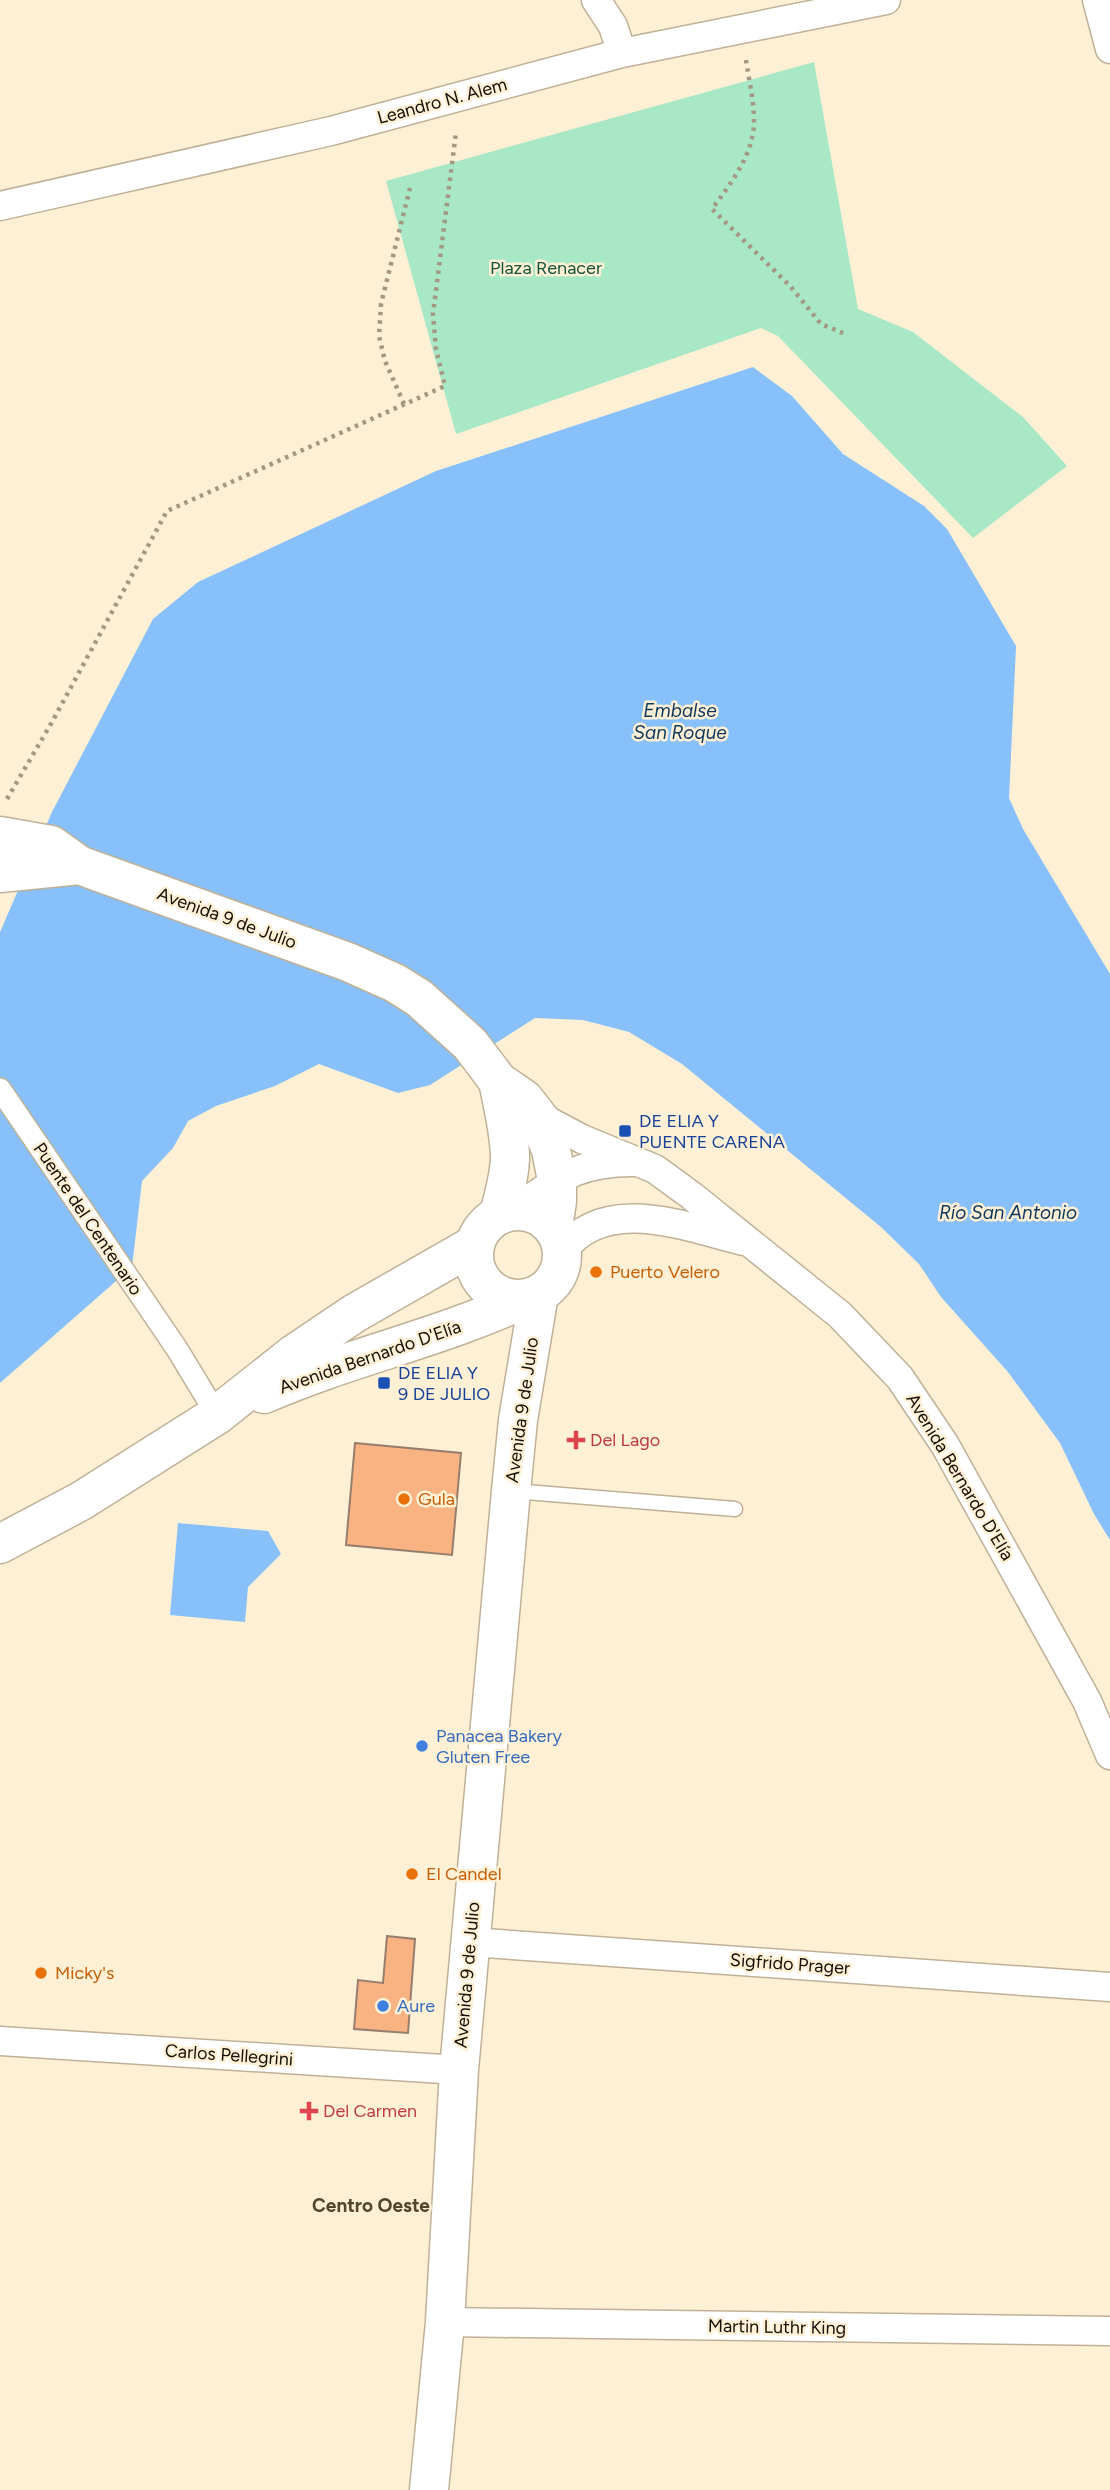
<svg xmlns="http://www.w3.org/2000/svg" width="1110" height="2490" font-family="Figtree,sans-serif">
<rect width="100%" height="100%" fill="#fef0d4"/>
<path fill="#a9e8c6" d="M814,62L858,309L913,332L1023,417L1067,466L973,538L778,336L761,328L456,434L386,181Z"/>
<path fill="#87c0fb" d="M753,367L792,396L843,454L924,506L947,529L1016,646L1009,798L1023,829L1110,974V1540L1094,1514L1060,1443L1008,1372L941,1297L919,1264L881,1227L682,1064L629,1032L583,1020L535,1018L430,1085L398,1093L319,1064L275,1086L216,1106L188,1121L173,1148L142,1181L132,1267L0,1383V932L52,812L153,619L198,582L436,471Z
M178,1523L268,1531L281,1554L248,1587L245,1622L170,1615Z"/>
<path fill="#f9b383" stroke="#967d6c" stroke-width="2" d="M355,1443L461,1453L452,1555L346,1545Z
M387,1936L415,1939L408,2033L354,2029L358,1980L383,1983Z"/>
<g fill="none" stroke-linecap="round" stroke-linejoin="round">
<defs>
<path id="service" d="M513,1491L735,1509"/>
<path id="pedestrian" d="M0,1089L177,1349L217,1415"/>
<path id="minor" d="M596,0L613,26L622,53
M1097,0L1110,49
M0,206L331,131L622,53L886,0
M533,1108L550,1122L582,1139L655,1169L692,1196L840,1315L900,1378L945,1445L1087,1701L1110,1755
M514,1210C558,1180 575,1162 632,1162
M562,1252C604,1193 686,1227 743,1241
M470,1942L1110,1987
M0,2041L459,2070
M445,2322L1110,2331"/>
<path id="secondary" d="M0,836L51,845L79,865L348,962L395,983L419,998L470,1044L498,1081L524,1099L538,1117L551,1150L557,1180V1201L553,1228
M0,873L79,865
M498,1081C503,1107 510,1133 510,1159C509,1178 504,1196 499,1214
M474 1255a44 44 0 1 1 88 0a44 44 0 1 1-88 0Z
M264,1394C349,1357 440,1338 524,1299
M0,1544L81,1501L217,1415L294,1354L355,1313L474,1245
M429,2490L445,2322L459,2070L511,1491L518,1420L539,1294"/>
</defs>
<use href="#service" stroke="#bfb197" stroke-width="17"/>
<use href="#pedestrian" stroke="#bfb197" stroke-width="24"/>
<use href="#minor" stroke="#bfb197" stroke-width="31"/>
<use href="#secondary" stroke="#bfb197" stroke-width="41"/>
<path stroke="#a29883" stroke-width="4.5" stroke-dasharray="3.5 5" stroke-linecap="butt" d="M746,60C749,80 754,101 754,121C754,154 731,183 712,209L791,287L821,324L845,334
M404,404L385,361L379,336L381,304L410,188
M7,799L52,722L167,511L445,386L436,349L433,314L456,132"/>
<use href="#service" stroke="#fff" stroke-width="14"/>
<use href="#pedestrian" stroke="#fff" stroke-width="21"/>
<use href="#minor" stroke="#fff" stroke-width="28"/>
<use href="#secondary" stroke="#fff" stroke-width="38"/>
</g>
<g fill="#1a4fb4" stroke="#fef0d4" stroke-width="2.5">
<rect x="618" y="1124" width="14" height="14" rx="3.5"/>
<rect x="377" y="1376" width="14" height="14" rx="3.5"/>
</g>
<g fill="#e8710a" stroke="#fef0d4" stroke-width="2.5">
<circle cx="596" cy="1272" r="7"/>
<circle cx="404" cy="1499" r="7"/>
<circle cx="412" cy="1874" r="7"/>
<circle cx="41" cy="1973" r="7"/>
</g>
<g fill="#e0444e" stroke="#fef0d4" stroke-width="2.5">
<path d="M572.5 1429.5h7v7h7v7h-7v7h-7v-7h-7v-7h7z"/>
<path d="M305.5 2100.5h7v7h7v7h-7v7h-7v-7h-7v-7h7z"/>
</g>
<g fill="#3f7fe0" stroke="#fef0d4" stroke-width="2.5">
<circle cx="422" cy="1746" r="7"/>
<circle cx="383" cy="2006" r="7"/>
</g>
<g text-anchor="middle" stroke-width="5" stroke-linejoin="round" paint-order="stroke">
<g font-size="18" fill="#151007" stroke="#fef0d4">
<text transform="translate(442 101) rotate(-15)" y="6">Leandro N. Alem</text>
<text transform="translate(227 918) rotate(20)" y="6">Avenida 9 de Julio</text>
<text transform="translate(88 1219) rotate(56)" y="6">Puente del Centenario</text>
<text transform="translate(370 1357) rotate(-19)" y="6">Avenida Bernardo D'Elía</text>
<text transform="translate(522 1410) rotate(-82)" y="6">Avenida 9 de Julio</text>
<text transform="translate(960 1477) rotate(59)" y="6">Avenida Bernardo D'Elía</text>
<text transform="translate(790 1964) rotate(4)" y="6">Sigfrido Prager</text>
<text transform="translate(467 1975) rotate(-85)" y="6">Avenida 9 de Julio</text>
<text transform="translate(229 2055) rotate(4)" y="6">Carlos Pellegrini</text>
<text transform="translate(777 2327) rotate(1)" y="6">Martin Luthr King</text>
</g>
<g font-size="18" fill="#115336" stroke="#fef0d4">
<text x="546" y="274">Plaza Renacer</text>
</g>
<g font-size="18" fill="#164399" stroke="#fef0d4" text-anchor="start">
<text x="639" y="1127">DE ELIA Y<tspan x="639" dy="21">PUENTE CARENA</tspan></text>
<text x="398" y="1379">DE ELIA Y<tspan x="398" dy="21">9 DE JULIO</tspan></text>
</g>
<g font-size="18" fill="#c56008" stroke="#fef0d4" text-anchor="start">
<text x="610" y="1278">Puerto Velero</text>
<text x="418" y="1505">Gula</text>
<text x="426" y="1880">El Candel</text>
<text x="55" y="1979">Micky's</text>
</g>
<g font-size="18" fill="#be3a42" stroke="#fef0d4" text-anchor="start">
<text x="590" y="1446">Del Lago</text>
<text x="323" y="2117">Del Carmen</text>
</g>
<g font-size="18" fill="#366cbe" stroke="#fef0d4" text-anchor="start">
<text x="436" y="1742">Panacea Bakery<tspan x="436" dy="21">Gluten Free</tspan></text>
<text x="397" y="2012">Aure</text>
</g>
<g font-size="19" font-style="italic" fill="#0d375d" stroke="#fef0d4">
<text x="680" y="717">Embalse<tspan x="680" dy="22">San Roque</tspan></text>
<text x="1008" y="1219">Río San Antonio</text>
</g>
<g font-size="19" font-weight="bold" fill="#50452e" stroke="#fef0d4">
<text x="371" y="2212">Centro Oeste</text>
</g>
</g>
</svg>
